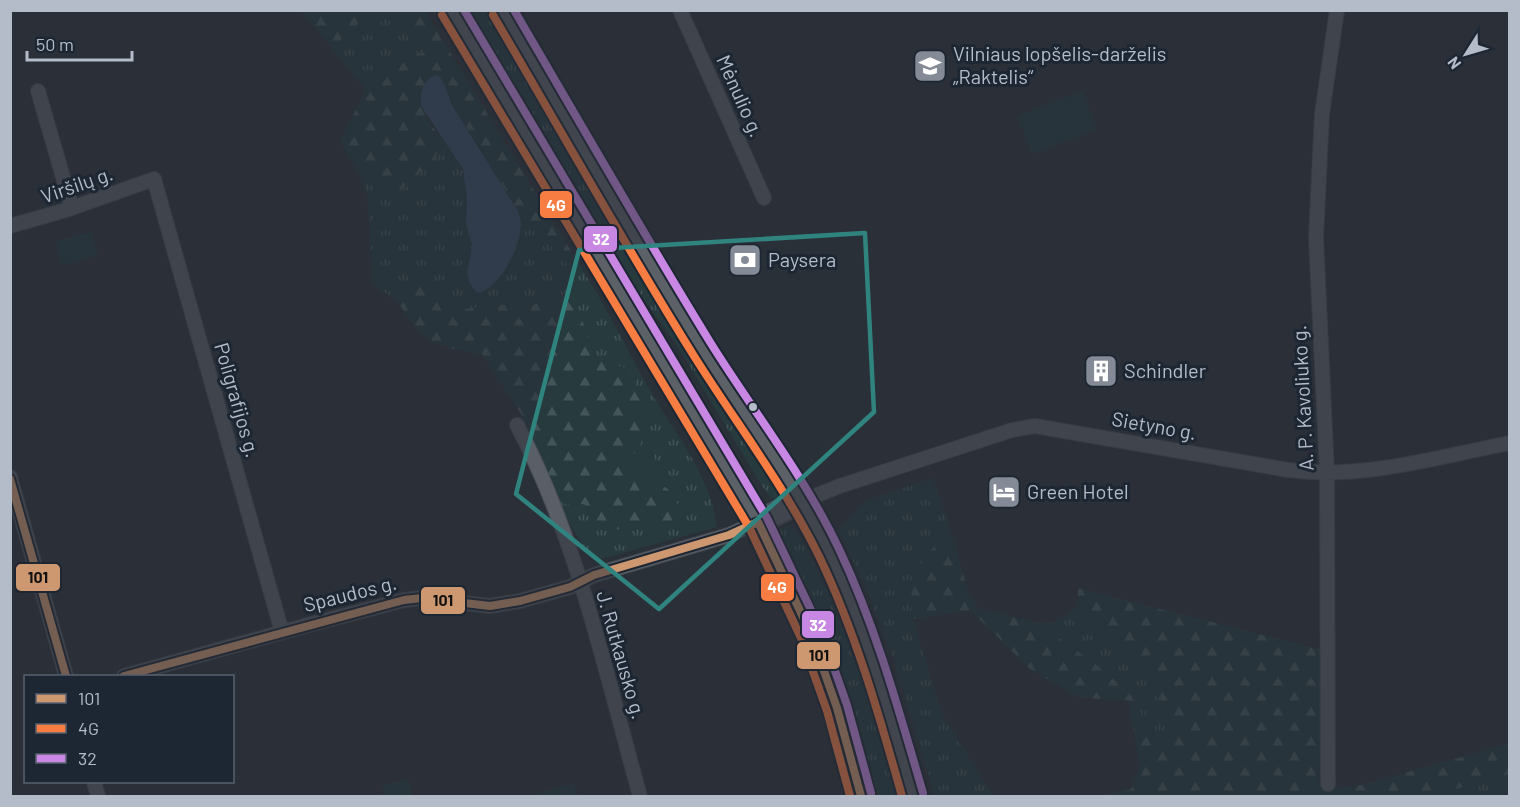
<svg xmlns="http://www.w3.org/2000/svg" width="1520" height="807" font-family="Barlow,sans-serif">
<defs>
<pattern id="grass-tufts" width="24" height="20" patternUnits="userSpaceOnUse" patternTransform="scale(1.5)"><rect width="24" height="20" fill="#273a3e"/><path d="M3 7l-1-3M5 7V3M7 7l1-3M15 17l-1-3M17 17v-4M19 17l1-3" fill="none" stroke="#445559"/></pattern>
<pattern id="forest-firs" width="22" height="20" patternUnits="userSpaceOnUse" patternTransform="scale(1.5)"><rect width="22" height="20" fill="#273a3e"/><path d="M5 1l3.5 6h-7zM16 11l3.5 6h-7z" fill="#445559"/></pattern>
</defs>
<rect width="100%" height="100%" fill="#2a3038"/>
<path fill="url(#grass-tufts)" d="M406,10L429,50L412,56L366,90L331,47L354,30L365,11Z
M467,11H488L706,371L782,488C782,494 782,497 776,500L769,496L759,481L678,347L624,271Z
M443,140L463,169L467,199L466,224L472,246L469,260L482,292L497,280L521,224L518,211L530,219L575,274L582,269C608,310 629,354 654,397C679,439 711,478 717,527L600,559L585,550L556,499L574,506L584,504L636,467L582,321L563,295L544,304L495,305L464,309L417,278L401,287L397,301L373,285L367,194L357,171L380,179L401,189L435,159Z
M933,478L952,536L946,538L921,565L913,586L911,600L913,619L942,714L993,796H935L894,661L870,598L839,530L862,504L873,498Z
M786,526L795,529C842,608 871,710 900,796H874L861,750L825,645L779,543L781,530Z
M1077,606L1084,618L1130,655L1157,691L1170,722L1169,743L1164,745L1157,744L1131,695L1102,669L1039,623C1056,623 1066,618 1077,606Z
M1509,774V796H1431Z"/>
<path fill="url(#forest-firs)" d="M301,11H365L354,30L331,47Z
M406,11H425L582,269L575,274L530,219L518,211C497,176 475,142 454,107C448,99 448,85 440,78C428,65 419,95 421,104C424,117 435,129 443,140L435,159L401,189L380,179L357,171L340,141L366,90L412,56L429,50Z
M417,278L464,309L495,305L544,304L563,295L582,320L595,358L630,369L646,418L636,467L669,490L682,512L674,521L624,529L600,530L584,504C572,506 566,506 556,499L521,414L482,354C433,347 424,343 397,301L401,287Z
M952,536L969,594L979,609L1039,623L1102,669L1131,695L1157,744L1164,745L1169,742L1170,722L1157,691L1130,655L1084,618L1077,606L1078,588L1322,650L1319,789L1357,786L1509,744V774L1431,796H1104L1131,789L1140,767L1128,700L1080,698L1030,669L970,610L913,619C912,613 911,606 911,600C912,577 927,543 952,536Z"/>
<path fill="#273a3e" d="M1082,91L1097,129L1032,154L1018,116Z
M91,232L98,255L62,265L56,241Z
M639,451C650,451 656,457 659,468C651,478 637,481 626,476L623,470L630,455Z
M408,779L413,795L385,796L382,786Z
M574,784L577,796H543L542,792Z"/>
<path fill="#384963" d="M436,75L440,77L445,86L452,105L518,211C519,215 521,220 521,225C520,246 500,290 477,293L470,284L467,273L472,246L466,224L467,199L463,169L421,106C419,94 423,78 436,75Z"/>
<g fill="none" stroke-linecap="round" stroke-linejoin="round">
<defs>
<path id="minor" d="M680,10L764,198
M38,91L72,208
M10,226L66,210L154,179L282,632
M517,425C578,541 605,671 640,796
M10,477L66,676
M800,502L840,486L1012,430L1035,426L1288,470C1362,480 1437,457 1510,443
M124,676L308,625L404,600L422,598L490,606L520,601L570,587L594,575L729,535L758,522
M94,782L98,796
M1328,784L1327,473L1316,237L1322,114L1337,10"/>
<path id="primary" d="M451,10L758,522L811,634L837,708L861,796
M502,10C569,124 634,238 702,349C744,417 795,481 829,553C866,631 889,714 913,796
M758,522L800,502"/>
</defs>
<use href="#minor" stroke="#484c53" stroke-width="16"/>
<use href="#primary" stroke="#484c55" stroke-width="26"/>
<use href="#minor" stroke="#5a5e66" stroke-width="14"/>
<use href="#primary" stroke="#5c6168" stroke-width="22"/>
<defs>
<path id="bus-1" d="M10,479L66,676
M758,522L811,634L837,708L861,796
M124,676L404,600L422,598L490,606L520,601L570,587L594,575L729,535L758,522"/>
<path id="bus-2" d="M442,15L749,527L801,638L827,711L850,796
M493,15C560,129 624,244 694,356C736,423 784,485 819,556C856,633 879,715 902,796"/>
<path id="bus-3" d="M464,10L767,518L821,631L847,705L871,793
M514,10C579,121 643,233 710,342C753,411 804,475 839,549C876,627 899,711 923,793"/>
</defs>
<use href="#bus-1" stroke="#1d2633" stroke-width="12"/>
<use href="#bus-2" stroke="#1d2633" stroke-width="12"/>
<use href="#bus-3" stroke="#1d2633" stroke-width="12"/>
<use href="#bus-1" stroke="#cd976f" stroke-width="8"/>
<use href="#bus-2" stroke="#f77d43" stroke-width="8"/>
<use href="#bus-3" stroke="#c787e3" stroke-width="8"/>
</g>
<path d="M0 0H1520V807H0ZM865,233L874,412L659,609L516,494L579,250Z" fill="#2a3038" fill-opacity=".55" fill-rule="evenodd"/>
<path fill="none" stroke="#308480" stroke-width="4.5" stroke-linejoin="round" d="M865,233L874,412L659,609L516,494L579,250Z"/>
<defs>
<symbol id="school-square" viewBox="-11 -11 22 22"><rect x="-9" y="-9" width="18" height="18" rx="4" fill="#848b96" stroke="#1d2633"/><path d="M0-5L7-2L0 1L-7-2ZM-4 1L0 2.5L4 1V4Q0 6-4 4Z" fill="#fff"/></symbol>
<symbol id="bank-square" viewBox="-11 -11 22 22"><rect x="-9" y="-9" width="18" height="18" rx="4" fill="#848b96" stroke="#1d2633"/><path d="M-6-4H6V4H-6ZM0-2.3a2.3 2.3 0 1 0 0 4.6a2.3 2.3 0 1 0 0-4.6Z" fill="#fff"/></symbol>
<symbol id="building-square" viewBox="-11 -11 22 22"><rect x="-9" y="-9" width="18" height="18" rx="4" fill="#848b96" stroke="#1d2633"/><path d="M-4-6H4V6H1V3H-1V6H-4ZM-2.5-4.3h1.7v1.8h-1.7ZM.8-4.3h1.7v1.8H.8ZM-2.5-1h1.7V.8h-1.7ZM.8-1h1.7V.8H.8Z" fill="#fff"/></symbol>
<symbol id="hotel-square" viewBox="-11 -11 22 22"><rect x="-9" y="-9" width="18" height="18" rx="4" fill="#848b96" stroke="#1d2633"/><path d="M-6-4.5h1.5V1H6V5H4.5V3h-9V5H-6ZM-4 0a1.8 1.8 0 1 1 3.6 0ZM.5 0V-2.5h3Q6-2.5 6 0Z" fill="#fff"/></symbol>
</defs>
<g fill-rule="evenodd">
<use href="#school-square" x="911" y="47" width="38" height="38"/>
<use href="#bank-square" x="726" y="241" width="38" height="38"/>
<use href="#building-square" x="1082" y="352" width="38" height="38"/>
<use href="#hotel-square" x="985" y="473" width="38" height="38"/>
</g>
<circle fill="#b4bcc9" stroke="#1d2633" stroke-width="2" cx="753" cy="407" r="5"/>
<g text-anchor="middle" stroke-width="6" stroke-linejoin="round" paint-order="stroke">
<g font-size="20" fill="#b4bcc9" stroke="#1d2633" text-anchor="start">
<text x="953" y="61">Vilniaus lopšelis-darželis<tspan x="953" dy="23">„Raktelis“</tspan></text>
<text x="768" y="267">Paysera</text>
<text x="1124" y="378">Schindler</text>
<text x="1027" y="499">Green Hotel</text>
</g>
<g font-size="20" fill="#b4bcc9" stroke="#1d2633">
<text transform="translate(740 96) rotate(66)" y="7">Mėnulio g.</text>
<text transform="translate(77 185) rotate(-19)" y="7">Viršilų g.</text>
<text transform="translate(1303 398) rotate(-93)" y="7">A. P. Kavoliuko g.</text>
<text transform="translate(237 400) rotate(74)" y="7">Poligrafijos g.</text>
<text transform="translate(1154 426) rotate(10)" y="7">Sietyno g.</text>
<text transform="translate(350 594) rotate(-14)" y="7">Spaudos g.</text>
<text transform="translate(621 655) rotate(74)" y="7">J. Rutkausko g.</text>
</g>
</g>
<g stroke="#1d2633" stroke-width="2">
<rect x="539" y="190" width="34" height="29" rx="6" fill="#f77d43"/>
<rect x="583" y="225" width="35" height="28" rx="6" fill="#c787e3"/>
<rect x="15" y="563" width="46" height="29" rx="6" fill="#cd976f"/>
<rect x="760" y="573" width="35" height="29" rx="6" fill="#f77d43"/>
<rect x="420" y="586" width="46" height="29" rx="6" fill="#cd976f"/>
<rect x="801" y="610" width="34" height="29" rx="6" fill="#c787e3"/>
<rect x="796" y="641" width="45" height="29" rx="6" fill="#cd976f"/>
</g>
<g font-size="16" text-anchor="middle" font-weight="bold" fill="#fff">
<text x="556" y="211">4G</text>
<text x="601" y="245">32</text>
<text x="777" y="593">4G</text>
<text x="818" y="631">32</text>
</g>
<g font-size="16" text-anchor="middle" font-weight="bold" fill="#111">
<text x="38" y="583">101</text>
<text x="443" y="606">101</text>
<text x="819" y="661">101</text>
</g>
<rect width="1520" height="807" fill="none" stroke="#b4bcc9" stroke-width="24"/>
<rect x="24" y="675" width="210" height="108" fill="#1d2633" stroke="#59626f" stroke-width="1.5"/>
<rect x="36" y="694" width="30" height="9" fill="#cd976f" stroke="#59626f" stroke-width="1.5"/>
<text x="78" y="705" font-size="18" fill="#b4bcc9">101</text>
<rect x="36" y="724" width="30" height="9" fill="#f77d43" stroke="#59626f" stroke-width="1.5"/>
<text x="78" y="735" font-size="18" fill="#b4bcc9">4G</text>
<rect x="36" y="754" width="30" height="9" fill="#c787e3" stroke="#59626f" stroke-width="1.5"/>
<text x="78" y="765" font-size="18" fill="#b4bcc9">32</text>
<g transform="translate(1466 54) rotate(233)" stroke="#1d2633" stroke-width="4.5" paint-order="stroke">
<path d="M0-4.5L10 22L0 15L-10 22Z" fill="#b4bcc9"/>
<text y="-9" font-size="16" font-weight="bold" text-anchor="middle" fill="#b4bcc9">N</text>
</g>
<path d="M27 51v9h105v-9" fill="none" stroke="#b4bcc9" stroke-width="3"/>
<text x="36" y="51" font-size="18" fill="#b4bcc9" stroke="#1d2633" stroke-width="4.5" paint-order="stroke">50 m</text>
</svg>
